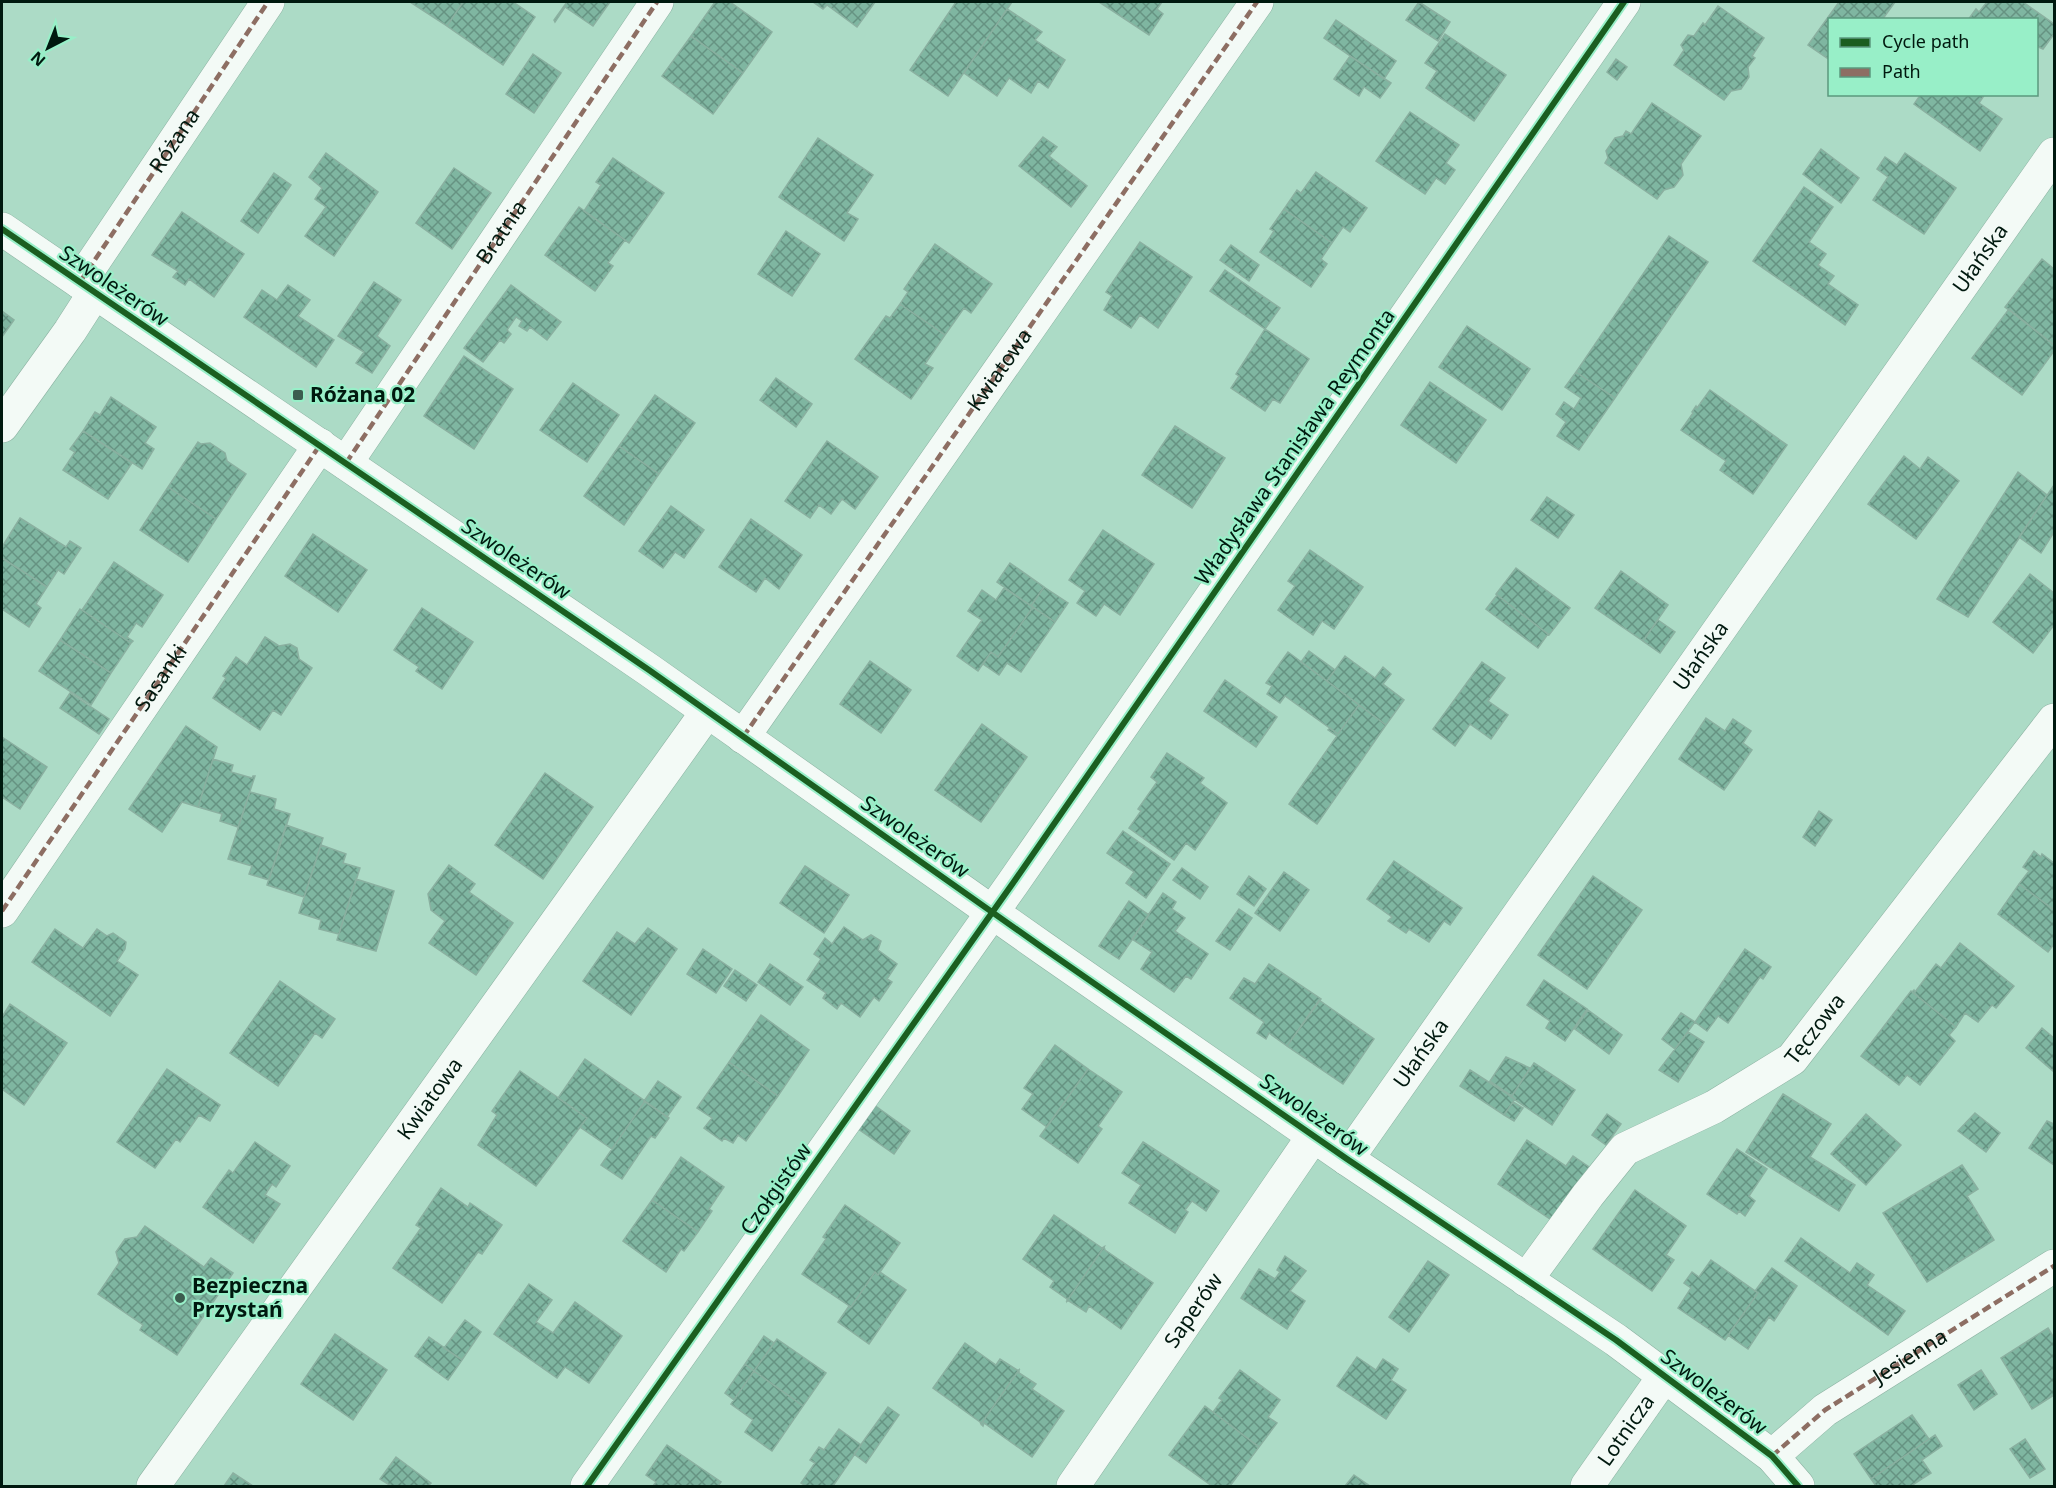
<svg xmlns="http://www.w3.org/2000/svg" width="2056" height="1488" font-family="'Noto Sans',sans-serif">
<defs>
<pattern id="building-cross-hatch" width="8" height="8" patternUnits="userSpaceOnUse" patternTransform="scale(1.5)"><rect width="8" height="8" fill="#7fb6a1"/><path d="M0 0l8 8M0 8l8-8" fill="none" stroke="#669382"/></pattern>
</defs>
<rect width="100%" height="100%" fill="#acdbc6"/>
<path fill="url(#building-cross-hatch)" stroke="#8ab0a0" stroke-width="1.5" d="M410,2H463L447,26Z
M463,2H513L535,17L503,65L447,26Z
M567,2H610L593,26L565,7L555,22L554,20Z
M715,2H730L772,32L743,73L691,36Z
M813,2H875L857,27L827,5L823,9Z
M956,2H1012L948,96L910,70Z
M1099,2H1162L1157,9L1163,14L1149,35Z
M1419,2L1450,22L1438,41L1406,20Z
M1839,2H1895L1882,20H1830V60L1808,45Z
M1987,2H2023L2054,24V34L2043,49L2036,46V20H1968L1976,9L1979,12Z
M1718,6L1764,38L1752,56L1755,58L1748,67L1749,77L1741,89L1731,91L1724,100L1674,65L1684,50L1681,45L1688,35L1694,36L1703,23L1705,25Z
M1007,9L1042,32L1035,40L1065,60L1048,88L1038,81L1031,93L1009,78L997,96L964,73Z
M1336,20L1396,61L1384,79L1324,38Z
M1445,34L1506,75L1474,121L1426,88L1437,71L1425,63Z
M691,36L743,73L713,114L662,76Z
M533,54L561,73L534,113L506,94Z
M1350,56L1391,83L1380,98L1364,87L1359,96L1334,79Z
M1616,59L1627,67L1617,80L1607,72Z
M1921,94H1985L1979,103L2002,119L1980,151L1914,104Z
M1652,103L1701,136L1681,164L1683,175L1674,187L1664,190L1657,199L1605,163L1608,158L1606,151L1615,138L1623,136L1626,131L1631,134Z
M1410,112L1459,145L1446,163L1455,170L1445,184L1436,178L1425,194L1376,161Z
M1043,137L1057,147L1049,156L1087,186L1071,207L1019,166Z
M818,138L873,175L847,213L858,219L844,241L779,197Z
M1821,149L1859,178L1841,203L1803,174Z
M326,153L378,192L334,256L305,236L326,207L315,199L322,188L309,177Z
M1905,153L1956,188L1924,234L1873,200L1888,177L1877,169L1885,157L1897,165Z
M613,158L664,193L629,243L584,211L601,185L596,182Z
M454,168L491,193L452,249L416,223Z
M1316,172L1367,208L1350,232L1343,227L1332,243L1284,209L1297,190L1301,193Z
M274,173L291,185L258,233L241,221Z
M1804,187L1833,207L1809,242L1826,254L1818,265L1834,276L1828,284L1858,305L1845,325L1753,261Z
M579,207L625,240L608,263L613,266L595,291L545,255Z
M1284,209L1332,243L1321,259L1327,264L1311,287L1260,252L1274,231L1270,229Z
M182,212L244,254L214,297L189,279L185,285L173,277L178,271L152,255Z
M786,231L820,254L792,296L758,274Z
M1669,236L1708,262L1615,398L1576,372Z
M1140,242L1192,277L1158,328L1140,315L1131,328L1104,310L1112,296L1106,292Z
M935,244L992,284L971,313L964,308L945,335L900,304L908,292L904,289Z
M1231,245L1259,265L1249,281L1220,260Z
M2042,259L2054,269V345L2005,307Z
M1225,270L1280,308L1265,329L1210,291Z
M374,282L401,300L377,336L390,346L372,373L356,363L364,352L338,336Z
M288,285L310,300L298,316L334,340L316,367L244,317L262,290L277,300Z
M511,285L561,322L547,340L530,327L527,331L519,326L522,321L516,317L507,330L511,334L504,343L500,340L483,362L464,348Z
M900,304L945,335L925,364L933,368L911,399L855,359L886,316L890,318Z
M2009,309L2054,345V351L2022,395L1972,358Z
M2,311L14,320L2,337Z
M1467,326L1530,369L1502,410L1439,367Z
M1265,329L1309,359L1280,403L1273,399L1265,411L1231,388L1239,376L1236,374Z
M464,356L513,389L474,449L424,416Z
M1576,372L1615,398L1579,450L1557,436L1566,422L1556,414L1564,402L1574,409L1581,398L1565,387Z
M776,378L812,404L796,427L760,400Z
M1430,382L1486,420L1456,463L1401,425Z
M573,383L619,415L587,462L540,430Z
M1710,390L1787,445L1753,494L1720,470L1726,461L1681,430L1693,413L1692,412L1696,406L1697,408Z
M655,395L695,423L659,474L619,446Z
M111,397L156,427L145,443L154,449L142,469L83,431L95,412L100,415Z
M1175,426L1225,458L1192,508L1142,475Z
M83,431L132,463L108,499L63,470L75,452L70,449Z
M827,441L878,477L855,509L842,499L831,514L819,505L810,518L785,501Z
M198,442L201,444L210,443L225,453L227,461L246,474L216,519L168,487Z
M619,446L659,474L624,525L584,496Z
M1904,456L1920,469L1928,457L1959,481L1916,539L1868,504Z
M2018,472L2047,495L1968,617L1937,599Z
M2054,485V532L2041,553L2019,537Z
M168,487L216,519L188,562L140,530Z
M1547,497L1574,515L1558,538L1531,520Z
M671,506L704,530L684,558L675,552L663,568L639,551Z
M20,518L66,547L70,541L81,548L64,574L58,570L47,587L2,558V547Z
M751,519L802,555L779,589L765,578L756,592L719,567Z
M1103,530L1154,564L1120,615L1104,604L1096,616L1077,603L1085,591L1069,580Z
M313,534L367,570L338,612L285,576Z
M1310,550L1363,587L1334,629L1322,621L1313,635L1278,610L1295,586L1288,581Z
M2,558L47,587L36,604L41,608L29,627L2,609Z
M114,562L163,595L142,627L136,623L127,637L133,641L131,643L82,610Z
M1010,563L1044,587L1031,606L997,582Z
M1516,568L1570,608L1549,635L1496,594Z
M1621,571L1668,605L1643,641L1595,608Z
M2030,574L2054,593V625L2033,653L1993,622Z
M1044,587L1068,603L1055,622L1031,606Z
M1004,588L1033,607L998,657L991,652L978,671L957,656L982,620L968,611L982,590L996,600Z
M1497,595L1548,634L1538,648L1486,609Z
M1033,607L1055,622L1021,672L1007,663L999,675L983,664L991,652L998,657Z
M422,608L473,642L442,689L416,671L419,667L394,650Z
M80,609L131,643L111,673L60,640Z
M1658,620L1675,632L1660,653L1643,641Z
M265,637L279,646L290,644L297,648L299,659L312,668L281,715L273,710L260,730L213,698L226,678L223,676L236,657L247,665Z
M60,640L111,673L91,705L39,671Z
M1309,651L1335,670L1327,681L1301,662Z
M1288,652L1359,705L1338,734L1285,696L1280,703L1267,694L1272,686L1266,683Z
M1345,656L1375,678L1383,667L1391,674L1383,684L1404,700L1386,725L1327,681Z
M870,661L911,690L881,733L840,704Z
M1482,662L1505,678L1488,701L1508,715L1491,739L1470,724L1455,746L1433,729Z
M1225,680L1277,717L1256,747L1204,711Z
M70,693L109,719L99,734L60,708Z
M1359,705L1386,725L1317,824L1289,804L1337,736L1328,730L1330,728L1338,734Z
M1706,718L1725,731L1733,719L1751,731L1743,743L1752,750L1724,790L1679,759Z
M982,724L1027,757L981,822L935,790Z
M186,726L217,747L198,807L182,802L162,832L129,809Z
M2,737L47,767L20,809L2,797Z
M1167,753L1204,778L1200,783L1227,803L1195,850L1186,843L1174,860L1129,828L1141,811L1138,809L1157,782L1151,777Z
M213,759L233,765L231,772L252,778L253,776H255L238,827L220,821L222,814L198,807Z
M545,773L593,807L543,879L495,845Z
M250,792L276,799L274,809L290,814L269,880L249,874L252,866L228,859Z
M1819,811L1832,820L1815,846L1803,837Z
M286,825L323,838L304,897L267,885Z
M1123,831L1170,864L1146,898L1126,883L1134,872L1107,853Z
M321,845L346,854L343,863L360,868L339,934L319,929L321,920L299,913Z
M2034,851L2041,857L2042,854L2054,863V910L2019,884L2029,871L2023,867Z
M1394,861L1462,908L1450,925L1444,921L1429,942L1409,929L1406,933L1388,921L1392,917L1367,899Z
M449,865L475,884L469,892L513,923L476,975L429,943L445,921L431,910L428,894Z
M805,866L849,895L824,933L780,903Z
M1182,868L1208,887L1200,899L1173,880Z
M1284,872L1309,890L1280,931L1255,913Z
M1249,876L1266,889L1254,906L1237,894Z
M1593,876L1642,910L1587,989L1538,955Z
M356,879L394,891L376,951L337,940Z
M2019,884L2054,910V944L2048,952L1998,914Z
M1163,893L1176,902L1172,909L1185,918L1175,931L1208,954L1191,979L1186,976L1174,992L1141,969L1152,952L1132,939Z
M1129,901L1149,915L1119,959L1099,946Z
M1239,909L1252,918L1230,950L1216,941Z
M844,927L863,940L871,935L881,941L878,950L897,964L887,979L892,982L879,1001L874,997L860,1017L841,1003L837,1009L823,998L826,993L807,980L821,959L814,954L825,938L832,944Z
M648,928L677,949L631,1015L583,981L617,932L635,944Z
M55,929L83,948L97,929L107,936L113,933L126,942L125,949L117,961L138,975L110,1016L32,962Z
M1960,943L2014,986L1996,1008L1992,1005L1978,1022L1965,1013L1956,1027L1912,992L1914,990L1915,992L1936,964L1941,968Z
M703,949L732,969L716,993L687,974Z
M1745,949L1771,967L1763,979L1760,977L1728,1023L1718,1016L1707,1031L1695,1022Z
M770,964L803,987L790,1005L758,982Z
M1269,964L1321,999L1287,1046L1269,1033L1266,1039L1257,1033L1264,1022L1230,998L1244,978L1255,984Z
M735,970L757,985L746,1001L724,986Z
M1544,980L1587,1009L1565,1041L1546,1028L1550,1021L1527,1005Z
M280,981L335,1019L322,1038L315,1033L278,1086L230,1053Z
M1911,991L1956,1027L1949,1035L1955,1041L1920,1085L1907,1075L1899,1085L1861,1056Z
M1319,1000L1374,1039L1343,1084L1287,1046Z
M10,1004L67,1043L24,1105L2,1089V1017Z
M1588,1010L1622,1035L1609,1054L1575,1029Z
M1681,1013L1695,1022L1675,1049L1662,1039Z
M761,1015L809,1050L778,1096L729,1062Z
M2042,1028L2054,1038V1069L2053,1071L2026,1048Z
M1688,1032L1704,1042L1678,1082L1659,1070Z
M1055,1045L1088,1069L1047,1127L1022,1109L1033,1094L1024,1088Z
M1506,1057L1530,1068L1512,1096L1490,1081Z
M585,1059L645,1101L612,1149L580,1127L587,1118L558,1098Z
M729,1062L778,1096L746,1141L738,1135L733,1143L724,1138L722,1141L704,1128L712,1118L697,1108Z
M1534,1063L1575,1090L1552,1125L1511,1097Z
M167,1069L220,1105L210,1121L199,1115L180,1142L176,1139L155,1168L117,1142Z
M1088,1069L1122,1092L1098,1126L1102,1129L1078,1163L1040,1136Z
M1470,1070L1515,1099L1504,1115L1460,1086Z
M520,1071L587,1118L536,1186L478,1145L497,1115L492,1111Z
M658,1081L681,1097L667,1117L644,1101Z
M1783,1094L1831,1124L1810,1157L1855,1185L1839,1211L1746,1152Z
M645,1101L669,1118L655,1138L651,1136L622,1179L601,1165Z
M870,1102L910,1131L894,1154L854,1126Z
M1513,1102L1523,1108L1514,1121L1504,1115Z
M1975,1113L2000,1133L1986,1152L1958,1131Z
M1607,1114L1621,1124L1606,1145L1592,1135Z
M1866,1114L1901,1145L1866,1185L1831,1154Z
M2047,1121L2054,1124V1165L2029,1148Z
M1527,1140L1566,1166L1573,1156L1589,1167L1553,1221L1498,1184Z
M255,1142L290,1166L276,1187L272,1184L265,1195L280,1204L253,1243L203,1207L229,1170L233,1173Z
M1143,1142L1219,1191L1206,1211L1192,1201L1185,1210L1188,1212L1175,1233L1129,1203L1141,1185L1122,1173Z
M1737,1149L1767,1169L1749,1196L1755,1201L1745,1216L1739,1211L1737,1214L1707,1194Z
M681,1157L724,1187L709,1209L712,1211L698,1232L652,1200Z
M1962,1165L1978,1189L1967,1196L1994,1240L1927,1282L1883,1213Z
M441,1188L468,1207L470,1203L502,1225L482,1254L478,1252L442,1303L393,1268L421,1228L416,1225Z
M1635,1190L1686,1226L1666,1255L1674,1260L1652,1291L1593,1249Z
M652,1200L698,1232L684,1251L681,1249L666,1272L623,1241Z
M845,1205L900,1243L878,1275L875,1272L851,1307L802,1274L826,1239L823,1237Z
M1054,1215L1102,1248L1104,1247L1067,1301V1299L1050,1287L1054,1281L1023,1259Z
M145,1226L204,1267L211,1258L233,1273L177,1355L140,1330L143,1325L98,1294L119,1263L116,1252L125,1239L137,1237Z
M1801,1238L1850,1273L1857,1263L1874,1275L1867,1285L1905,1311L1888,1335L1785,1261Z
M1104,1247L1105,1250L1153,1283L1121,1329L1089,1306L1086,1312L1069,1301H1067Z
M1285,1256L1306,1271L1290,1291L1305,1301L1287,1329L1241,1298L1259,1269L1275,1279L1280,1272L1277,1270Z
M1711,1260L1758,1293L1725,1340L1678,1308L1691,1288L1684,1283L1692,1272L1699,1277Z
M1428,1261L1449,1275L1409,1332L1389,1317Z
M1772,1268L1797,1286L1774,1321L1769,1317L1748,1349L1728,1335L1758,1293L1755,1291Z
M875,1272L878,1275L880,1272L906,1290L869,1344L838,1322L849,1306L851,1307Z
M529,1284L552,1300L536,1322L553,1333L575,1302L622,1336L589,1383L565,1367L557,1378L494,1334Z
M465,1320L481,1332L462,1360L444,1348Z
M2048,1328L2054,1338V1395L2032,1409L2001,1358Z
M335,1334L387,1370L353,1420L301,1384Z
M764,1336L774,1343L754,1371L745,1364Z
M429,1337L462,1360L448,1380L415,1356Z
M777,1339L826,1373L803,1406L754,1371Z
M965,1343L996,1365L1000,1359L1017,1370H1019L981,1424L980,1422L933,1388Z
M1357,1357L1376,1370L1383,1359L1398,1369L1391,1380L1406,1390L1386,1419L1337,1386Z
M745,1364L754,1371L734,1400L725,1393Z
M1019,1370V1373L1036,1384L1032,1389L1064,1411L1032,1457L984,1423L983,1426L981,1424Z
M1240,1370L1280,1400L1268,1417L1277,1423L1259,1447L1213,1412L1222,1400L1219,1398Z
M1981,1370L1997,1394L1974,1410L1958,1385Z
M754,1371L803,1406L772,1451L745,1432L753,1420L731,1404Z
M1205,1406L1259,1447L1230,1486H1212L1169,1455Z
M888,1407L899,1415L866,1463L854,1454Z
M1912,1415L1929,1439L1871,1479L1854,1454Z
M839,1429L861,1445L833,1486H806L801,1483L815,1463L810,1460L819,1447L824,1450Z
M1935,1435L1942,1446L1922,1460L1931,1473L1911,1486H1876L1871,1479Z
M2025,1439L2045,1469L2030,1478L2010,1449Z
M667,1445L721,1482L718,1486H653L656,1482L646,1475Z
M396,1457L431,1483L428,1486H391L380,1479Z
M233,1473L253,1486H224Z
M1354,1475L1370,1486H1345Z"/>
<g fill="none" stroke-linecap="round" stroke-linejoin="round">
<defs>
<g id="minor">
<path d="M2,229L649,670L1043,948L1347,1159L1616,1340L1772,1456L1798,1486"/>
<path id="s1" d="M80,282L268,2"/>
<path d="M2,426L70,331L95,292"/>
<path id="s2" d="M346,463L657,2"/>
<path id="s3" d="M743,737L1257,2"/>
<path id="s4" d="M2,911L320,445"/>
<path id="s5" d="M1347,1159L2054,154"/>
<path id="s6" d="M1526,1280L1588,1195L1625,1149L1714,1107L1792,1059L2054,720"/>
<path id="s7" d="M1772,1456L1825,1410L2054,1266"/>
<path id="s8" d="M153,1486L707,712"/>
<path d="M587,1486L1013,883L1624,2"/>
<path id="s9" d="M1073,1486L1314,1135"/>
<path id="s10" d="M1587,1486L1665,1375"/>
</g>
</defs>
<use href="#minor" stroke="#8cb2a2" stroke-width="34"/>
<use href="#minor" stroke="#f3faf6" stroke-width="33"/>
<path stroke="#8d6e63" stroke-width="4.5" stroke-dasharray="9 4.5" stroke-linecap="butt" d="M80,282L268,2
M346,463L657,2
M743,737L1257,2
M2,911L320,445
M1772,1456L1825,1410L2054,1266"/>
<defs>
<path id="cycleway" d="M2,229L649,670L1043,948L1347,1159L1616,1340L1772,1456L1798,1486
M587,1486L1013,883L1624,2"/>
</defs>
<use href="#cycleway" stroke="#98efc8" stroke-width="10"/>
<use href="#cycleway" stroke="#1b5e20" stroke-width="6"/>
</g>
<g fill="#3c5d4f" stroke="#98efc8" stroke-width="2">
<rect x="292" y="389" width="12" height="12" rx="3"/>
<circle cx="180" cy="1298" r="6"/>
</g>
<g text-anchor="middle" stroke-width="4.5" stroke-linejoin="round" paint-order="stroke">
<g font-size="21" fill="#00190f" stroke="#98efc8">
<text dy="7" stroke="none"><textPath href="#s1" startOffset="170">Różana</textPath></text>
<text dy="7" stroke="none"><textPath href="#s2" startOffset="278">Bratnia</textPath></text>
<text dy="7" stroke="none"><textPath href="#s5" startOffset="1101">Ułańska</textPath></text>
<text transform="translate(114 286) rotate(34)" y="7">Szwoleżerów</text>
<text dy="7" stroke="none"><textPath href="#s3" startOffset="448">Kwiatowa</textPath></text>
<text transform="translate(1295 447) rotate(-55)" y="7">Władysława Stanisława Reymonta</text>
<text transform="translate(516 559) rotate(34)" y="7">Szwoleżerów</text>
<text dy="7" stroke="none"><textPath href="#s5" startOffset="615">Ułańska</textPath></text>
<text dy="7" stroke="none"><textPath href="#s4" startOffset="282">Sasanki</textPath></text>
<text transform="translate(915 837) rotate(35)" y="7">Szwoleżerów</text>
<text dy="7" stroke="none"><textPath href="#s6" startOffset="392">Tęczowa</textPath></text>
<text dy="7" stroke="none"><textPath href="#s5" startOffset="129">Ułańska</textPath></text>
<text dy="7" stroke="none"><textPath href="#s8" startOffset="476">Kwiatowa</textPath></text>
<text transform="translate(1314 1115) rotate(35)" y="7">Szwoleżerów</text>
<text transform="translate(776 1189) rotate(-55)" y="7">Czołgistów</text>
<text dy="7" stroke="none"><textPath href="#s9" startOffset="213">Saperów</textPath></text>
<text dy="7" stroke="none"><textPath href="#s7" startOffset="171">Jesienna</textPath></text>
<text transform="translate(1714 1392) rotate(37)" y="7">Szwoleżerów</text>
<text dy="7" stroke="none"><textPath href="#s10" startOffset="68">Lotnicza</textPath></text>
</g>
<g font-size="21" font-weight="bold" fill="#00190f" stroke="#98efc8" text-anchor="start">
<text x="310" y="402">Różana 02</text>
<text x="192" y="1293">Bezpieczna<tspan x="192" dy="24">Przystań</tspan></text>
</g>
</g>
<rect width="2056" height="1488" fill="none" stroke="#00190f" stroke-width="6"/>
<rect x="1828" y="18" width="210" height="78" fill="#98efc8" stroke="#5b997e" stroke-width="1.5"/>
<rect x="1840" y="38" width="30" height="9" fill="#1b5e20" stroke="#5b997e" stroke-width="1.5"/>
<text x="1882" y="48" font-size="18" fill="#00190f">Cycle path</text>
<rect x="1840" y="68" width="30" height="9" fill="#8d6e63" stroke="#5b997e" stroke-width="1.5"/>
<text x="1882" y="78" font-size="18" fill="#00190f">Path</text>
<g transform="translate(48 48) rotate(222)" stroke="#98efc8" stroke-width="4.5" paint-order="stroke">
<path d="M0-4.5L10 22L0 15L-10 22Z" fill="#00190f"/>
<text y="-9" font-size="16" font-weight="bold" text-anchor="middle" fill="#00190f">N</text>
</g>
</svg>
